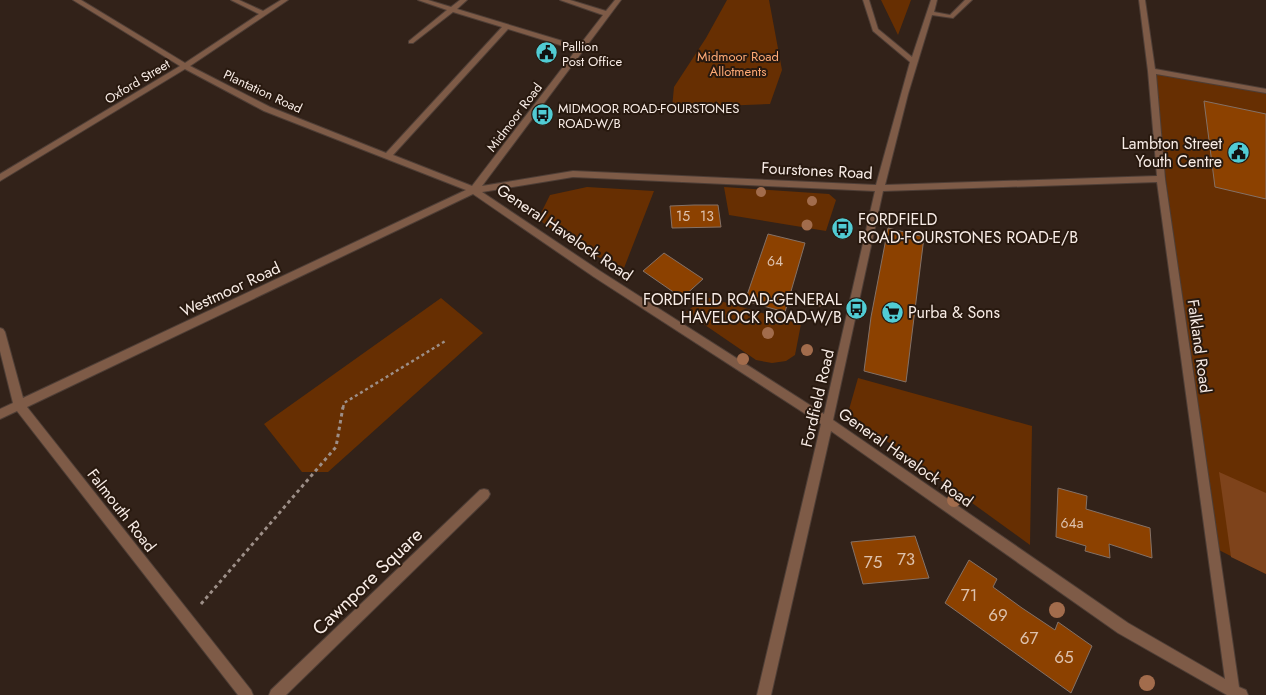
<svg xmlns="http://www.w3.org/2000/svg" width="1266" height="695" font-family="Jost,sans-serif">
<rect width="100%" height="100%" fill="#322219"/>
<path fill="#672f02" d="M727,0H769L782,70L770,104L672,108L674,87L706,38Z
M881,0H911L898,35Z
M1152,71L1266,91V574L1213,547Z
M587,187L654,191L624,268L579,249L538,219L550,195Z
M724,187L829,194L836,200L826,231L729,215Z
M706,297L801,324L795,355L786,361L772,363L756,360L686,312Z
M441,298L483,333L328,472H302L264,424Z
M858,378L1032,426L1030,545L848,413Z"/>
<path fill="#7e431b" d="M1219,472L1266,493V574L1231,557Z"/>
<path fill="#8c4100" stroke="#847166" d="M1204,101L1266,114V199L1215,187Z
M694,205H718L721,227L672,228L670,206Z
M888,228L924,237L906,382L864,371L871,317Z
M768,234L805,243L785,312L745,301Z
M664,253L703,279L682,298L643,271Z
M1058,488L1087,496L1086,509L1150,528L1152,558L1109,544L1110,558L1085,551L1086,546L1056,537Z
M915,536L929,578L863,584L851,542Z
M969,560L997,579L993,587L1022,608L1055,630L1058,622L1092,646L1071,693L945,603Z"/>
<g fill="none" stroke-linecap="round" stroke-linejoin="round">
<defs>
<path id="minor" d="M73,0H81L185,63L259,14L231,0H239L263,11L281,0H288L190,66L270,107L386,153L502,27L453,12L413,43H409V41L447,10L418,0H428L451,7L460,0H467L457,9L579,46L603,15L560,0H570L606,11L615,0H621L482,186L573,171L876,185L910,62L873,31L863,0H869L878,29L912,57L931,0H937L934,12L950,15L965,0H972L953,18L932,15L908,94L885,185L1157,176L1148,71L1139,0H1145L1155,69L1266,89V93L1156,74L1165,179L1239,687L1246,690L1248,695H1227L1118,633L831,431L771,695H757L821,424L594,277L473,194L27,407L251,690L253,695H238L17,411L0,419V409L13,403L0,351V328L3,329L5,332L23,398L466,190L264,111L185,69L0,181V174L180,66ZM508,29L576,50L472,186L393,155ZM573,177L875,191L824,414L600,271L482,192ZM1157,182L1225,679L1128,623L833,420L883,191Z
M484,489L488,490L490,494L488,498L286,695H269L271,690L480,490Z"/>
</defs>
<use href="#minor" stroke="#4e3e36" stroke-width="2"/>
<path stroke="#9d8f88" stroke-width="2.5" stroke-dasharray="3 3" stroke-linecap="butt" d="M343,408L344,403L447,340"/>
<path stroke="#9d8f88" stroke-width="3" stroke-dasharray="3.5 3.5" stroke-linecap="butt" d="M201,604L336,447L343,407"/>
<use href="#minor" fill="#7e5b47" fill-rule="evenodd"/>
</g>
<g fill="#a26c4c">
<circle cx="761" cy="192" r="5"/>
<circle cx="812" cy="201" r="5"/>
<circle cx="807" cy="225" r="5.5"/>
<circle cx="819" cy="301" r="5.5"/>
<circle cx="768" cy="333" r="6"/>
<circle cx="807" cy="350" r="6"/>
<circle cx="743" cy="359" r="6"/>
<circle cx="954" cy="500" r="7"/>
<circle cx="1057" cy="610" r="8"/>
<circle cx="1147" cy="683" r="8"/>
</g>
<defs>
<symbol id="civic-disc" viewBox="-11 -11 22 22"><circle r="9.5" fill="#51ccd4" stroke="#28190f"/><path d="M-.6-6.5H3V-4.5H.6V-3L4-1V1h2V6H-6V1h2V-1L-.6-3ZM-1.2 2.5V6h2.4V2.5Z" fill="#111"/></symbol>
<symbol id="bus-disc" viewBox="-11 -11 22 22"><circle r="9.5" fill="#51ccd4" stroke="#28190f"/><path d="M-5-6H5V4H4V6H2V4H-2V6H-4V4H-5ZM-3.5-4V0h7V-4ZM-3.5 1.2v1.5H-2V1.2ZM2 1.2v1.5H3.5V1.2Z" fill="#111"/></symbol>
<symbol id="supermarket-disc" viewBox="-11 -11 22 22"><circle r="9.5" fill="#51ccd4" stroke="#28190f"/><path d="M-6-5.5h2.5l.6 2H6L4.5 2H-2.5L-4.4-4H-6ZM-1.5 3.2a1.3 1.3 0 1 0 .1 0ZM3 3.2a1.3 1.3 0 1 0 .1 0Z" fill="#111"/></symbol>
</defs>
<g fill-rule="evenodd">
<use href="#civic-disc" x="534" y="40" width="25" height="25"/>
<use href="#bus-disc" x="530" y="102" width="25" height="25"/>
<use href="#civic-disc" x="1226" y="140" width="25" height="25"/>
<use href="#bus-disc" x="830" y="216" width="25" height="25"/>
<use href="#bus-disc" x="844" y="296" width="25" height="25"/>
<use href="#supermarket-disc" x="880" y="300" width="25" height="25"/>
</g>
<g text-anchor="middle" stroke-width="4" stroke-linejoin="round" paint-order="stroke">
<g font-size="13" fill="#f8ece6" stroke="#28190f" text-anchor="start">
<text x="562" y="51">Pallion<tspan x="562" dy="15">Post Office</tspan></text>
<text x="558" y="113">MIDMOOR ROAD-FOURSTONES<tspan x="558" dy="15">ROAD-W/B</tspan></text>
</g>
<g font-size="13" fill="#fea975" stroke="#28190f">
<text x="738" y="61">Midmoor Road<tspan x="738" dy="15">Allotments</tspan></text>
</g>
<g font-size="13" fill="#f8ece6" stroke="#28190f">
<text transform="translate(137 81) rotate(-31)" y="5">Oxford Street</text>
<text transform="translate(263 91) rotate(25)" y="5">Plantation Road</text>
<text transform="translate(514 117) rotate(-53)" y="5">Midmoor Road</text>
</g>
<g font-size="14" fill="#ddc1ac">
<text x="683" y="221">15</text>
<text x="707" y="221">13</text>
<text x="775" y="266">64</text>
<text x="1072" y="528">64a</text>
</g>
<g font-size="16" fill="#f8ece6" stroke="#28190f" text-anchor="end">
<text x="1222" y="149">Lambton Street<tspan x="1222" dy="18">Youth Centre</tspan></text>
<text x="858" y="225" text-anchor="start">FORDFIELD<tspan x="858" dy="18">ROAD-FOURSTONES ROAD-E/B</tspan></text>
<text x="842" y="305">FORDFIELD ROAD-GENERAL<tspan x="842" dy="18">HAVELOCK ROAD-W/B</tspan></text>
<text x="908" y="318" text-anchor="start">Purba &amp; Sons</text>
</g>
<g font-size="16" fill="#f8ece6" stroke="#28190f">
<text transform="translate(817 170) rotate(3)" y="6">Fourstones Road</text>
<text transform="translate(565 232) rotate(34)" y="6">General Havelock Road</text>
<text transform="translate(230 289) rotate(-25)" y="6">Westmoor Road</text>
<text transform="translate(1200 346) rotate(82)" y="6">Falkland Road</text>
<text transform="translate(817 398) rotate(-77)" y="6">Fordfield Road</text>
<text transform="translate(906 457) rotate(35)" y="6">General Havelock Road</text>
<text transform="translate(122 510) rotate(52)" y="6">Falmouth Road</text>
</g>
<g font-size="17" fill="#ddc1ac">
<text x="906" y="565">73</text>
<text x="873" y="568">75</text>
<text x="969" y="601">71</text>
<text x="998" y="621">69</text>
<text x="1029" y="644">67</text>
<text x="1064" y="663">65</text>
</g>
<g font-size="19" fill="#f8ece6" stroke="#28190f">
<text transform="translate(367 581) rotate(-44)" y="7">Cawnpore Square</text>
</g>
</g>
</svg>
